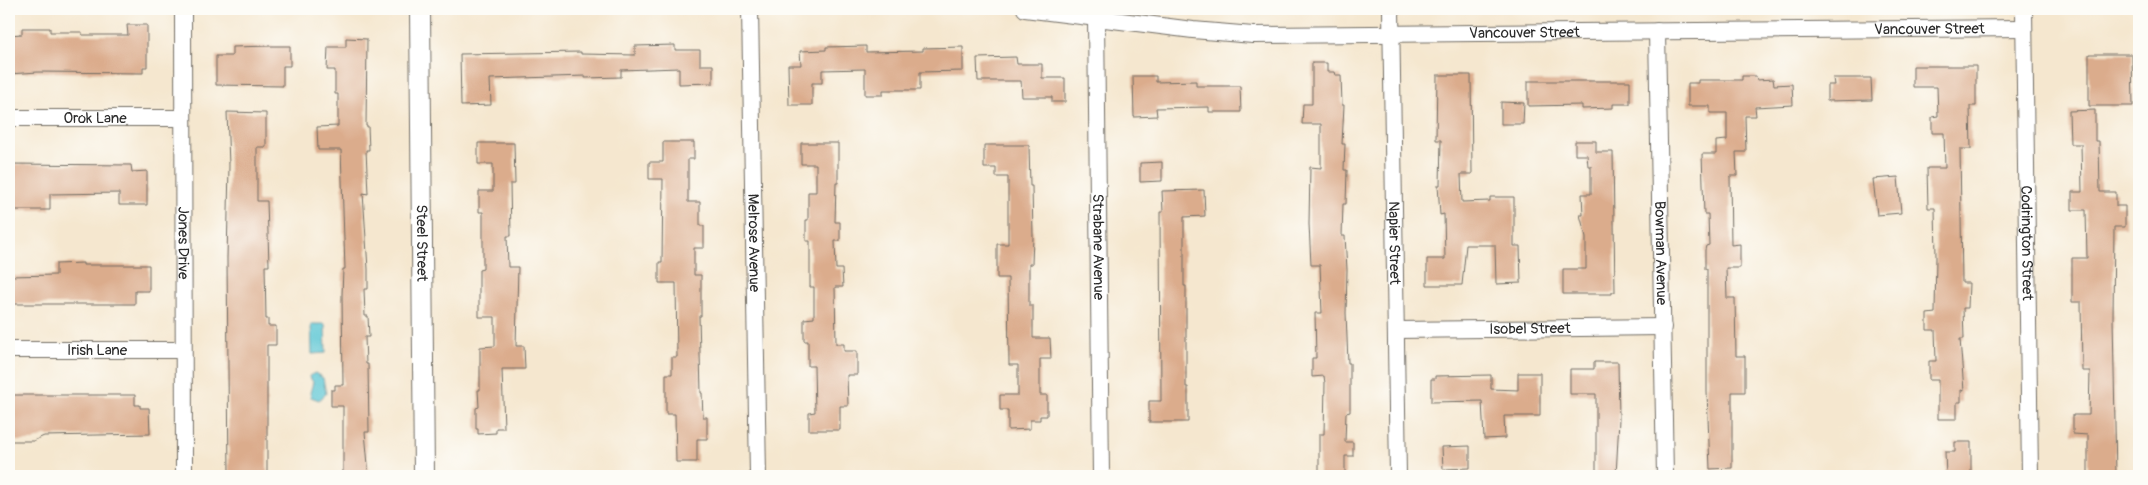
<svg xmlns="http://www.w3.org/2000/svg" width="2148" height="485" font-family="Pangolin,sans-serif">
<rect width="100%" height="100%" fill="#fdfcf7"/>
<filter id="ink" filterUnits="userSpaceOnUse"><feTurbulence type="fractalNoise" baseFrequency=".02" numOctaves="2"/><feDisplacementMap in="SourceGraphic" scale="10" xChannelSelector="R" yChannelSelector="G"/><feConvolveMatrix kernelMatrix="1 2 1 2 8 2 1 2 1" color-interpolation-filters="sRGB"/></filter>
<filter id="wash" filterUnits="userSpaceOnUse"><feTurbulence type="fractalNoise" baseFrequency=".0096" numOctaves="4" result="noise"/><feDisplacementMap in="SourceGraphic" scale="20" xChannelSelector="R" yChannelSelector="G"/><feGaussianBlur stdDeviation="1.12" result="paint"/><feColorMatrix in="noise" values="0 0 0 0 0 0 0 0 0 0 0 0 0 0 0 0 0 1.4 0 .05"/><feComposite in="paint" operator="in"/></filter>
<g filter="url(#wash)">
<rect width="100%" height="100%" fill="#f5e7cf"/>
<path fill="#5bc6d4" stroke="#437880" d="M311,324H325L326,353L312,354Z
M315,373L323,378L326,394L319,400L311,397L310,393L313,382L309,376Z"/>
<g id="blocks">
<path fill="#dbac8c" d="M127,25H147V67H143V73L38,72L9,74V35L22,34V28H50V32H82V35H128Z
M346,38L367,39L366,126H368L369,150H366L368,194L363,193L368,269V289H364L365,316H368L369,337H365L366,364H368L369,432H365L369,476H343V406H331V390H335V385H343L342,295L343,269H345L341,150H318L317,127L338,126V94H335V70H327L328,47H346Z
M675,45V50H700V65H713V83L679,84V68L621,70V77L585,78V76L490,79L491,105L461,106L460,54L581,52V54L635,55V46Z
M271,46H290V66H283V86L216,85V56H232V47Z
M866,46V52L923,51V48L963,47V71L920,72V90H883V95H865V69L822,70V83H812V105H789L788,65H801L800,51L826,50V47Z
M2089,54H2132L2133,106H2089Z
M1016,57L1017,64H1042V78H1065V102H1052V97H1022L1021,81H978L977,58Z
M1312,63H1327V72H1334L1335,75H1341L1342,105H1344L1342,144H1345L1344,170H1347L1346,204H1343L1342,236H1345L1347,270L1346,313L1348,363H1350V412L1346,413L1345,442H1353V456H1345V476H1319V434H1324L1325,383L1324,376L1312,377V358H1316L1315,313H1322L1320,265H1311L1309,224L1310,167L1321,168V124H1302L1303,104H1312Z
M1913,66H1976V106H1970L1971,149H1960L1962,283H1969L1968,308H1963L1964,339H1960L1964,391L1961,390V402H1957V419H1938V380H1929V361H1936L1935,330H1927V314L1935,313L1936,257L1935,208H1928L1927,168H1945L1944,133H1932V117L1938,116L1937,87H1913Z
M1437,75H1471L1472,174H1461L1462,202L1490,201V197H1514V246H1520L1521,283L1496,284L1495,245H1466L1462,285H1427V259H1445L1444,214L1440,215L1438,185H1440L1441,140H1436Z
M1133,76H1156V82L1196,81V86H1240L1241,112H1209V107L1156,108L1157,116L1134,117Z
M1742,76H1756L1757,80L1773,79L1774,85L1792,84L1793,105L1755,107L1756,116H1745L1746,152H1736L1737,176H1730L1731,245L1740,244V268H1726L1727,298H1735L1736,356H1745V392H1732V468L1710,469L1707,392V269H1705V250L1706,246L1709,245L1708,214H1704L1702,154H1716V141L1727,140V113H1710V106H1688V83H1698V80H1742Z
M1833,78H1871L1872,100L1827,101V85H1834Z
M1528,81H1630V104H1613V108L1582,109V105L1528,106Z
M1501,102L1524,103L1523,124H1501Z
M2095,110V141H2099L2100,192H2116V206H2125V227H2114L2113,318L2116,476H2088V435L2073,434V415H2089L2090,371H2082L2081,302H2072V258H2087L2086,210H2072V192H2082L2081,144H2070L2069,111Z
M227,112L266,113V147H257V201H267L269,266H265L266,319H268V326H276V345H267V476H229L227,259L229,165Z
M1575,141H1596V152H1613L1615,292H1612V294H1563V269H1586V237L1580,215H1583L1582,194H1591V166H1588L1587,155H1575Z
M663,142H694V159H688V202H700V226H704V248H694V275H701V316H699L701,393H702L703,417H707V439H697V462H676L675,414H666V374H672V357H677L676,283H659V262H662L663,179H649V162H663Z
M478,143H514L515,184H510L511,236H507L508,267H518L516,346H524L525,369H502L504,428H496V433L478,434V429H476V408L479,407L478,390H480V347L495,346V317H479V270L483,269V212H479V191H493V164H478Z
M801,143H838V183H836L835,222H840V241H835L836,269H842L843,287H835L836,344H844V351H857V375H847L848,406H840V430H809V413L815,412L814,366H808V341H804V319L814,318V287H810V241H806V220H808V192H816V164H801Z
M984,145H1029L1030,186H1032L1033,237L1032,264H1029V306H1033V338H1050L1051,359H1040V395H1047V416H1040V420H1030V429L1008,430V410H1000V395H1018V365H1009L1008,278H997V244H1008V177H996V168H984Z
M1162,162V181L1140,182V163Z
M9,164L131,165L132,172L147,171V205H119V193L50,194V210H9Z
M1898,177L1901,213L1877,215L1873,179Z
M1204,190L1205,216L1184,217V286H1186V387H1188V422H1149V401H1161L1160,212H1163L1162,191Z
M83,263V265H149V291H135V304H9V276L56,275V264Z
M1594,362H1618L1619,419L1616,476H1596V394H1570V369H1594Z
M1518,373H1540V416H1504L1505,438L1484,439L1482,401L1431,402V379H1435V376L1491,375V389L1518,390Z
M9,395H135V405H140V408H149L150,434L44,436L33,441H9Z
M1955,442H1971V476H1946L1945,452H1955Z
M1470,446V468L1443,469L1442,447Z"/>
</g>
</g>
<g filter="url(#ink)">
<use href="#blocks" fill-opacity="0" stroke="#726d64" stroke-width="1"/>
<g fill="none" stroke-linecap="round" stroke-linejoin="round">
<defs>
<g id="minor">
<path id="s1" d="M183,9L184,476"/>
<path id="s2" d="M750,9L758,476"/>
<path id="s3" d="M1025,9L1193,30L1253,35L2024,28"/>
<path id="s4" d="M1391,9L1398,476"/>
<path id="s5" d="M2024,9L2030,476"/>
<path id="s6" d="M1096,18L1101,476"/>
<path id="s7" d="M1657,31L1665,476"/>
<path id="s8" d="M9,118H183"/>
<path id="s9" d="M1396,330L1663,327"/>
<path id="s10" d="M9,350H183"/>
</g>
<g id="tertiary">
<path id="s11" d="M420,9L424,476"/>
</g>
</defs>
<use href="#minor" stroke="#726d64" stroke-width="18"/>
<use href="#tertiary" stroke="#726d64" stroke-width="22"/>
<use href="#minor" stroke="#fff" stroke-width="16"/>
<use href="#tertiary" stroke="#fff" stroke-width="20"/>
</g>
</g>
<g text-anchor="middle" stroke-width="4.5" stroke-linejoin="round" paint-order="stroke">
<g font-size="15" fill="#2b2b2b" stroke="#fdfcf7">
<text dy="5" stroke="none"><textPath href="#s3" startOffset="906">Vancouver Street</textPath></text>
<text dy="5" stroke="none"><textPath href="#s3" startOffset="501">Vancouver Street</textPath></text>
<text dy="5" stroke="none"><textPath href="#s8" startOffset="86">Orok Lane</textPath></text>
<text dy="5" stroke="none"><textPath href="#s11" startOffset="234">Steel Street</textPath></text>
<text dy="5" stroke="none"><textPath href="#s2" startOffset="234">Melrose Avenue</textPath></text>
<text dy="5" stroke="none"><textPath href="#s4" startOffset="234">Napier Street</textPath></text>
<text dy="5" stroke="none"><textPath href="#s1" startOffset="234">Jones Drive</textPath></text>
<text dy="5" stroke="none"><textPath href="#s5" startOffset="234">Codrington Street</textPath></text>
<text dy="5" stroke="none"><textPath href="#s6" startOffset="229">Strabane Avenue</textPath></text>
<text dy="5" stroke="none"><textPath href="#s7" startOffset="222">Bowman Avenue</textPath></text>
<text dy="5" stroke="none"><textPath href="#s9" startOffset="134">Isobel Street</textPath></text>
<text dy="5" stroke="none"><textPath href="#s10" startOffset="88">Irish Lane</textPath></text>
</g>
</g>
<rect width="2148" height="485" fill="none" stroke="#fdfcf7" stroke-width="30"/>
</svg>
